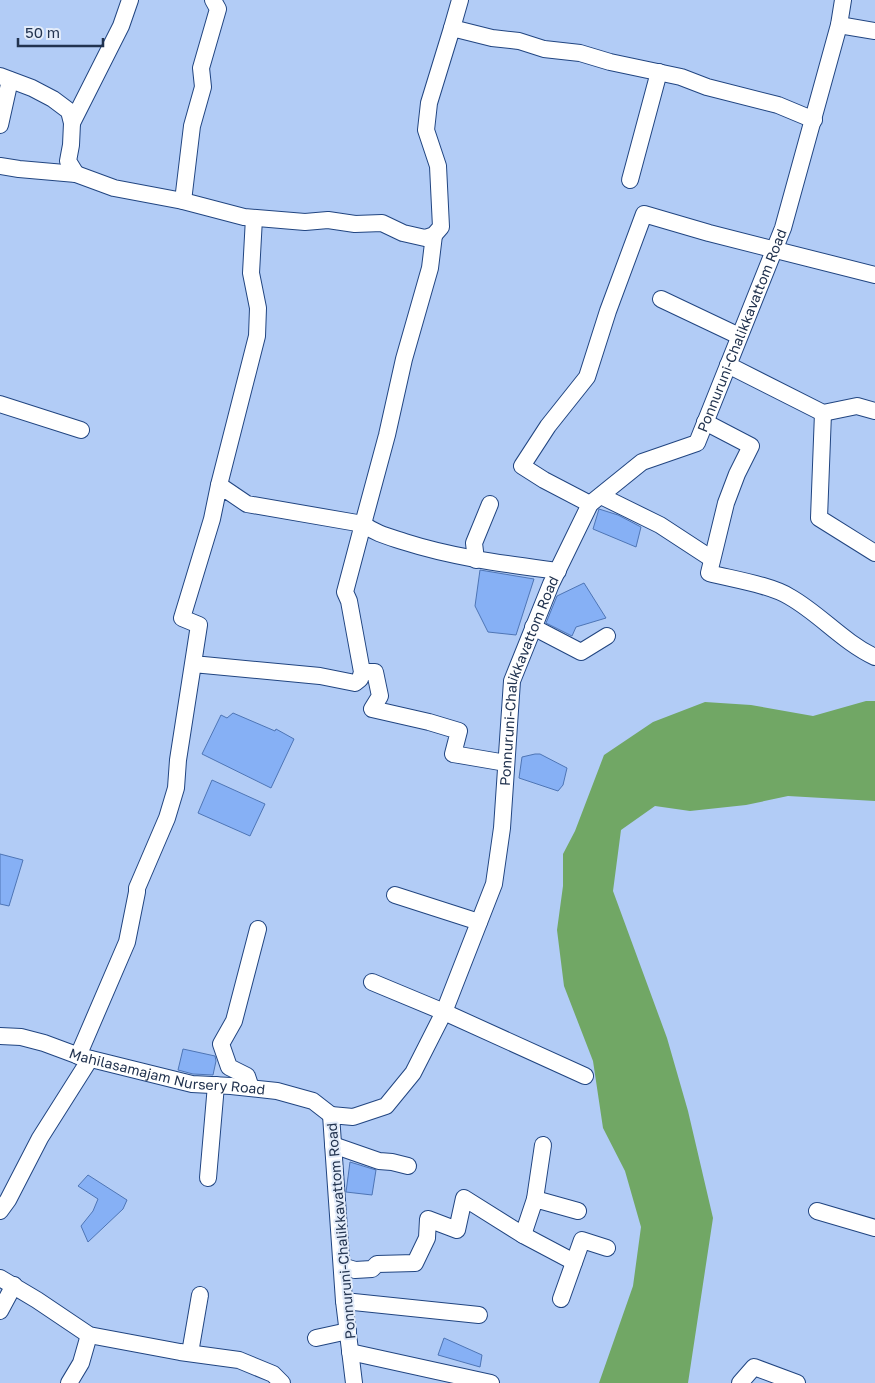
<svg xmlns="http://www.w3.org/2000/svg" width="875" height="1383" font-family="'Golos Text',sans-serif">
<rect width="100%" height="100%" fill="#b2ccf6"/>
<path fill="#71a765" d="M866,701H875V801L788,796L746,805L690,811L655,806L621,830L613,891L667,1038L688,1111L713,1218L688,1383H599L633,1286L641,1227L625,1171L603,1128L593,1061L564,986L557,930L563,886V854L575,831L604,755L653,722L705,702L751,705L813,716Z"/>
<path fill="#86b0f5" stroke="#4e75b5" d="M599,509L618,515L641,527L636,547L593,529Z
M480,570L534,579L516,635L488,632L475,606Z
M584,583L606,618L576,627L572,636L546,623L557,596Z
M233,713L275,731L276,729L294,739L271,788L202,754L221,715L227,718Z
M535,754H540L567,768L563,785L558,791L519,778L522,757Z
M212,780L265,804L250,836L198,813Z
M0,854L23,860L9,906L0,904Z
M183,1049L215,1056L216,1061L213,1075L193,1074L178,1070Z
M350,1162L376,1170L372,1195L346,1192Z
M88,1175L127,1200L123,1209L88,1242L81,1226L93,1211L98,1199L78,1186Z
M444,1338L482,1355L480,1367L438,1355Z"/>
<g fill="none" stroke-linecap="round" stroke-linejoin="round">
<defs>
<g id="minor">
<path d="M839,25L875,31"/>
<path d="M452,28L460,0"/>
<path d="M0,76L32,88L53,99L69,111L72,123L71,145L68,161L76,174"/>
<path d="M72,123L121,26L130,0"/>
<path d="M0,125L10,80"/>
<path d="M0,166L19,169L76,174L114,188L183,201L244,217L305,222L328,220L355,224L382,223L403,233L425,238L434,235L441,227L438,166L426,130L429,103L452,28L492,38L519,41L544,49L580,53L610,62L681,77L707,87L778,105L814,120"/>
<path d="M630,180L659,72"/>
<path d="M183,201L192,126L203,87L201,68L218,9L213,0"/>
<path d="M434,235L430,268L404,359L387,435L363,524C376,534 390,537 405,542C455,558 506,564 558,571"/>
<path d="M661,299L739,336"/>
<path d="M728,365L823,413L857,406L875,411"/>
<path d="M0,404L81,430"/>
<path d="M823,413L819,518L875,553"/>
<path d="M705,422L751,446L737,474L726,503L709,573C732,579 771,585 790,597C820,614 843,642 875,657"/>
<path d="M219,485L257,336L258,308L251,273L254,218"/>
<path d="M601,496L660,525L712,559"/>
<path d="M590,504L544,480L522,466L548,426L587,377L608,311L644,214L709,233L875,275"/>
<path d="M476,560L474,543L490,504"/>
<path d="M533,627L581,652L607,636"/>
<path d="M362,672H375L380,696L372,709L429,722L459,731L453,754L506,763"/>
<path d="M395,895L479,922"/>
<path d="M372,982L444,1012L585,1076"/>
<path id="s1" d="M0,1036L21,1037L44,1043L79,1056L192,1084L231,1086L277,1091L313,1101L331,1115"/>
<path d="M78,1056L127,942L137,892V888L167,818L176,788L178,760L199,625L182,618L212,519L219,485L247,504L363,524L345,592L349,601L362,672L360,679L355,683L320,676L193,664"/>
<path d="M251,1088L247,1076L229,1067L221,1044L234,1021L258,929"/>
<path d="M333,1145L379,1161L392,1162L408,1166"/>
<path d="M208,1178L216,1085"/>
<path d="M535,1199L543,1145"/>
<path d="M0,1211L8,1200L40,1138L90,1059"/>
<path d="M817,1211L875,1228"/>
<path d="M523,1235L574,1262"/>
<path d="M342,1266L355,1270L372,1269L377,1264L415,1263L427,1238L428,1219L457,1230L464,1198L523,1235L535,1199L578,1211"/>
<path d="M0,1278L37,1300L89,1335L180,1352L239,1360L273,1374L282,1383"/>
<path d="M561,1299L582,1240L607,1248"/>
<path d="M344,1301L479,1315"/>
<path d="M0,1311L14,1285"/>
<path d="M316,1338L348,1331"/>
<path d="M350,1352L491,1383"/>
<path d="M190,1353L200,1295"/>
<path d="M69,1383L81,1363L89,1335"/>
<path id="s2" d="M354,1383L344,1301L331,1115L353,1117L386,1106L413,1073L444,1012L494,884L502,828L512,681L551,584L590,504L642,462L697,443L783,228L839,25L843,0"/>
<path d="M740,1383L754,1367L797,1383"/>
</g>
</defs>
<use href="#minor" stroke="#214581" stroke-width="18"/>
<use href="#minor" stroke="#fff" stroke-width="16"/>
</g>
<g text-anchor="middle" stroke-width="4" stroke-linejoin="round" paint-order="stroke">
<g font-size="14" fill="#22334f" stroke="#e3ecfa">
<text dy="5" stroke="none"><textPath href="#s2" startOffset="1218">Ponnuruni-Chalikkavattom Road</textPath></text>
<text dy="5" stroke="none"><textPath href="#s2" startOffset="782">Ponnuruni-Chalikkavattom Road</textPath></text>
<text dy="5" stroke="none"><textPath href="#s1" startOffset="172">Mahilasamajam Nursery Road</textPath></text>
<text transform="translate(341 1231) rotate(-95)" y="5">Ponnuruni-Chalikkavattom Road</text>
</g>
</g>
<path d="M18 38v8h85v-8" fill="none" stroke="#22334f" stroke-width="2.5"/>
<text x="25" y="38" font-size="15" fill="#22334f" stroke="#e3ecfa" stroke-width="4" paint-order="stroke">50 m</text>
</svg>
